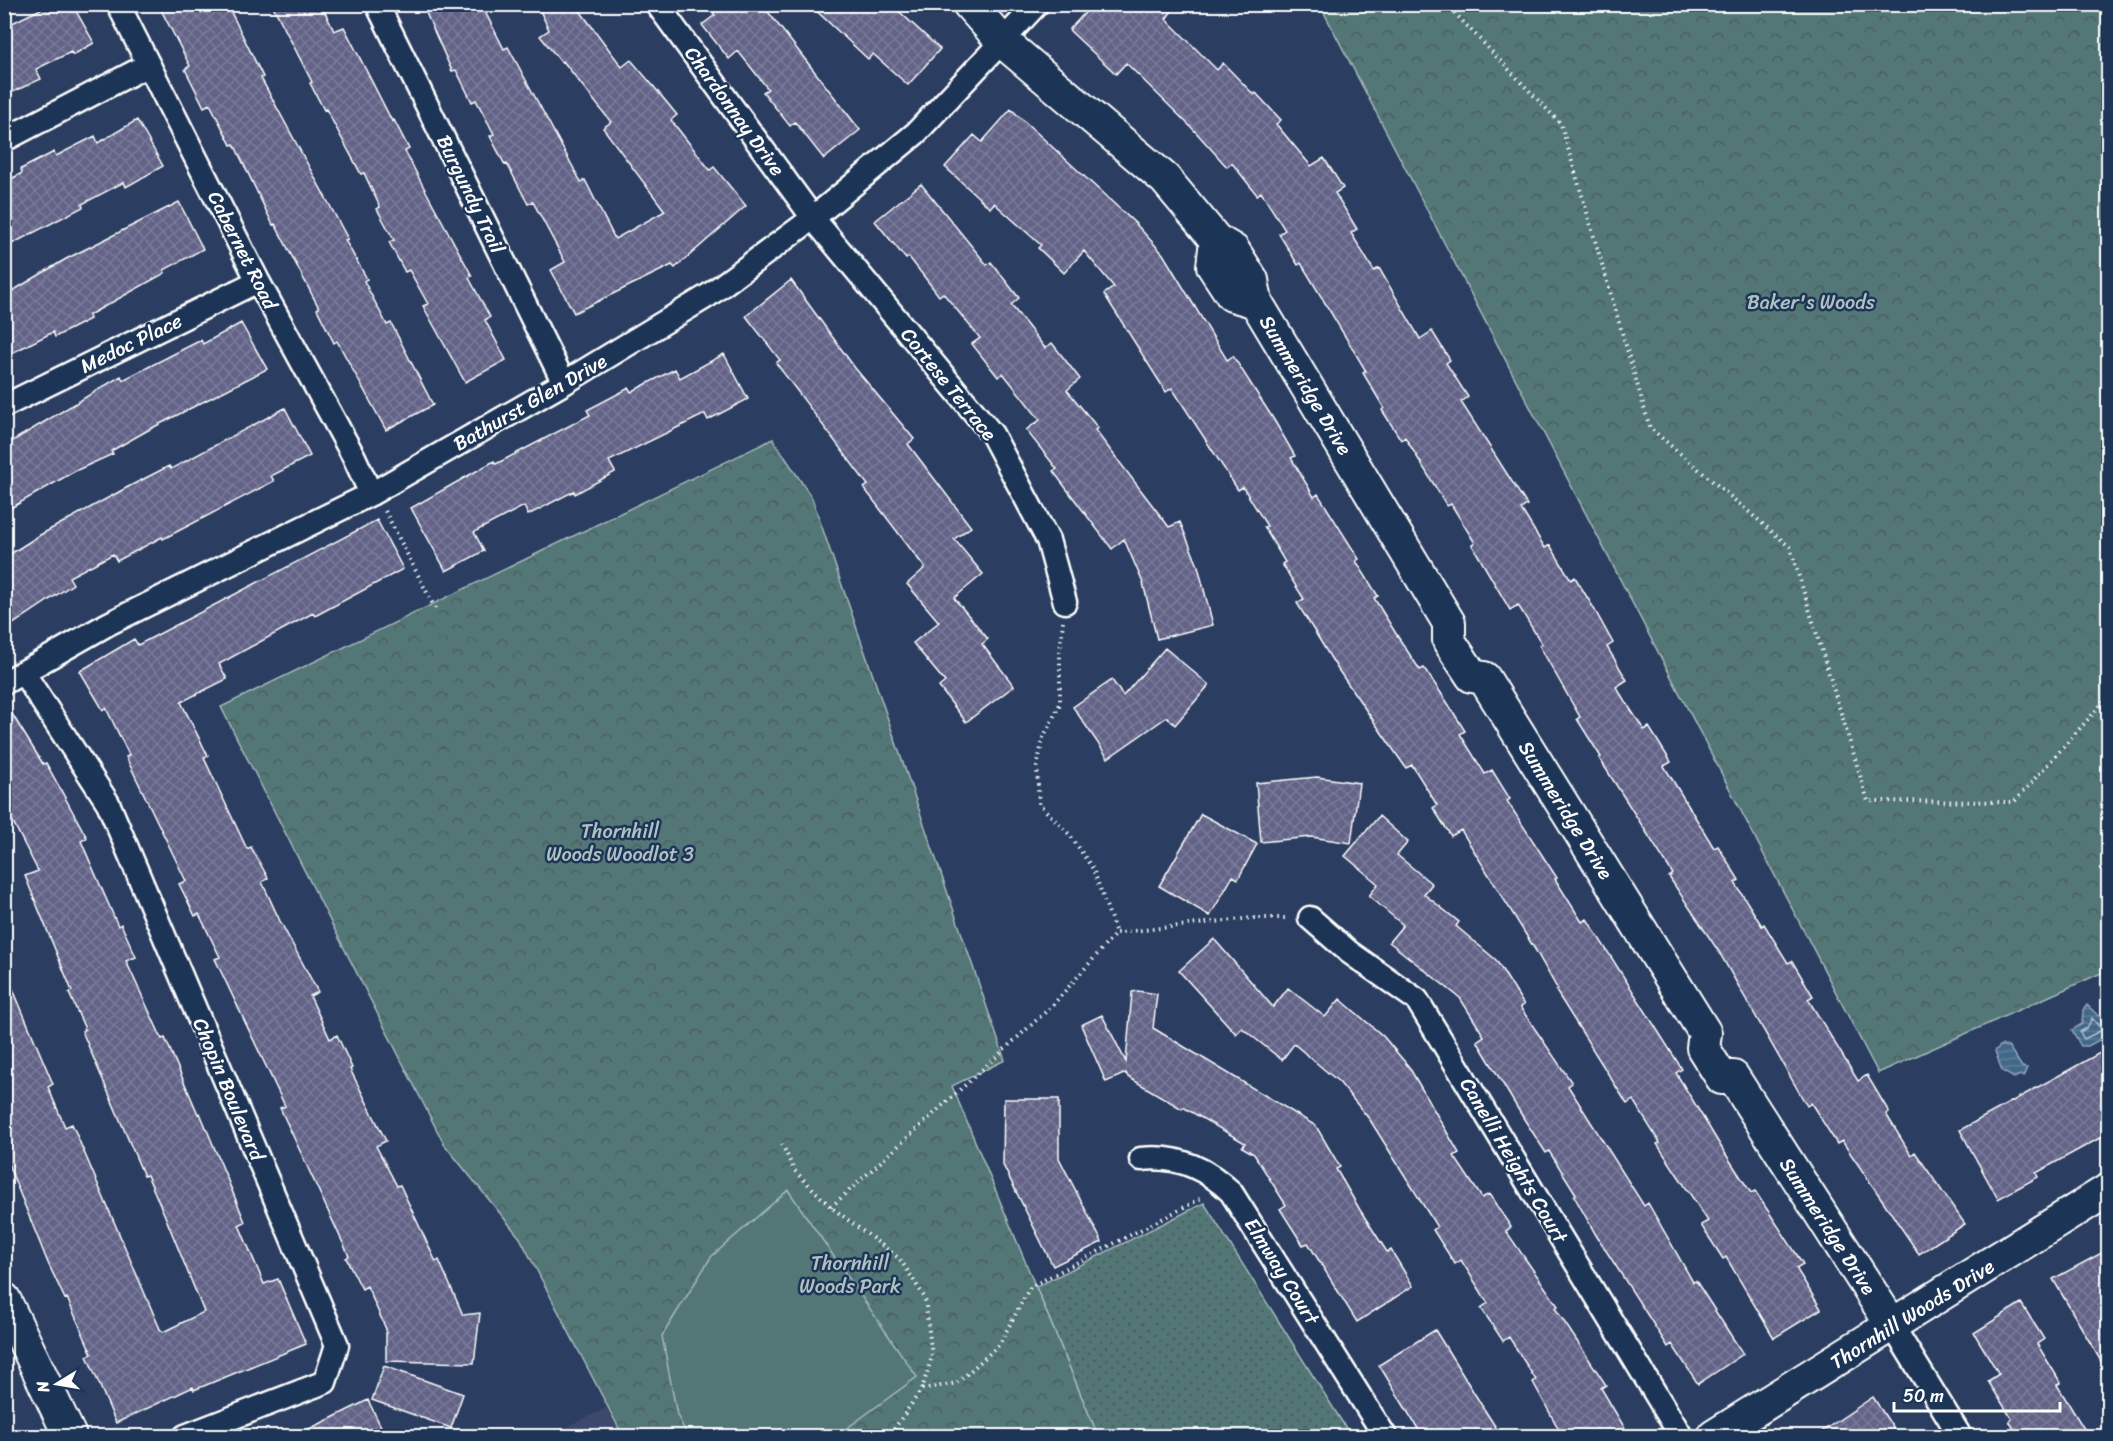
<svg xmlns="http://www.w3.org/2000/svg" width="2113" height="1441" font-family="Sriracha,sans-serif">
<defs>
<pattern id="grass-dots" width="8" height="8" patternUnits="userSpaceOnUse" patternTransform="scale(1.5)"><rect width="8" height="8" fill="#527677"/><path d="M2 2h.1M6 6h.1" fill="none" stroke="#4e5d5d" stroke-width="1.8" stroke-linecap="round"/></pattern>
<pattern id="forest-crowns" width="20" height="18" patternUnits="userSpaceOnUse" patternTransform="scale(1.5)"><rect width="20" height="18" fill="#527677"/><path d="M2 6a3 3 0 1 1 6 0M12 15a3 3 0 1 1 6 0" fill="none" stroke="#4e5d5d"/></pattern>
<pattern id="water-rules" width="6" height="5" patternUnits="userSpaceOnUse" patternTransform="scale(1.5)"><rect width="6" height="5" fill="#426889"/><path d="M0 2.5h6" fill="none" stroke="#5e7f9b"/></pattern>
<pattern id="building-cross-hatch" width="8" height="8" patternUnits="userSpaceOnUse" patternTransform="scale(1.5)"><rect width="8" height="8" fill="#626387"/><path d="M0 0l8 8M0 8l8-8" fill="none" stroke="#7a7a99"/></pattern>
</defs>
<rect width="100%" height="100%" fill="#2b3e61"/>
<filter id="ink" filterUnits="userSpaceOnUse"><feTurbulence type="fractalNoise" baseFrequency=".0167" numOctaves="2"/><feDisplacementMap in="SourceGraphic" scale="12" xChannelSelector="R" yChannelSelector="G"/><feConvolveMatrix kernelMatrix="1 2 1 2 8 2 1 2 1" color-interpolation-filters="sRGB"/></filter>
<g filter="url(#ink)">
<path fill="#3c496c" d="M606,1408L623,1436H548Z"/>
<path fill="url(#grass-dots)" stroke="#a8babb" stroke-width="1.5" d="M1204,1203L1351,1436H1098L1036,1287Z"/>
<path fill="url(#forest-crowns)" stroke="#a8babb" stroke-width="1.5" d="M1320,5H2108V970L1878,1073Z
M773,439L812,498L1005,1060L952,1086L1098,1436H623L520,1238L444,1144L221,707Z"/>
<path fill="#527677" stroke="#a8babb" stroke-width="1.5" d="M788,1190L917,1377L836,1436H688L677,1415L662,1336L711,1257Z"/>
<path fill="url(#water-rules)" stroke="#8ea4b8" stroke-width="1.5" d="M2087,1005L2108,1025V1035L2088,1046H2081L2072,1030L2082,1024L2083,1010Z
M2001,1045L2009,1047L2022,1067L2027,1068L2023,1077L2020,1075L2014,1078L2002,1071L1995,1051Z"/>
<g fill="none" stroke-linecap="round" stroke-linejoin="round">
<path stroke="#b3c3d0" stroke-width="1.5" d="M2092,1018L2102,1030L2084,1039L2080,1032L2087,1028Z"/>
</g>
<path fill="url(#building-cross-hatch)" stroke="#fff" stroke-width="1.5" d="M51,4H72L94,43L73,55L71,52L36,69L41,79L4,96V27Z
M158,4H227L263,77L261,78L348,239L345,240L367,279L364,281L387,325L391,323L433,405L386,430L337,341L334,343L317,309L319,308L275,224L273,225L234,144L231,145L210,104L204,107L185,69L190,66Z
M272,4H321L334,31L344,27L392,121L394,120L409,149L405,151L422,184L472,276L469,278L490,317L485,320L506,360L465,382L423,306L428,304L409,270L405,272L389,242L394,240L377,209L380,207L364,173L361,174L326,109L324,110L310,83L312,82Z
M422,4H481L504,49L508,47L581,182L585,180L615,239L665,211L603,128L611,122L563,61L561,62L540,36L549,30L537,4H575L622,67L631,60L655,88L677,115L671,120L710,170L714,167L746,206L675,268L672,265L574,313L551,270L565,262L533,202L528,204L507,164L505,165L490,136L494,134L476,100L472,102L456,70L452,71Z
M706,4H762L860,130L824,159L795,122L790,126L763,92L768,89L738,51L729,59L702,25L715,15Z
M809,4H891L940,49L908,85L873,54L868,59Z
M1093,4H1177L1166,19L1217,70L1223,63L1254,95L1256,93L1281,120L1276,124L1311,166L1324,158L1343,188L1335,193L1357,229L1351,233L1374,271L1379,268L1420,339L1432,331L1450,360L1446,363L1468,397L1461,402L1527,505L1521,509L1545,548L1550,545L1571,580L1575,577L1593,607L1613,643L1607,647L1627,680L1616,687L1644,730L1649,727L1671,762L1664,766L1714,848L1718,846L1739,880L1735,883L1762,926L1764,924L1788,963L1792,961L1813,996L1808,999L1858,1081L1867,1075L1889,1112L1886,1114L1911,1155L1915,1152L1965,1224L1919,1254L1842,1141L1837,1144L1811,1103L1807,1106L1719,952L1669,877L1673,874L1599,758L1601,757L1577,719L1580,717L1539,645L1542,644L1518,605L1510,610L1472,545L1475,543L1451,504L1447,506L1405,437L1401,440L1382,410L1384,408L1363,373L1366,371L1301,263L1298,265L1279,234L1285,230L1261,192L1257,195L1232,163L1227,167L1194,130L1126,63L1116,74L1069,30Z
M1011,109L1135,223L1163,254L1227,360L1233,356L1274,420L1295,456L1291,458L1314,497L1318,494L1359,559L1356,561L1378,596L1374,598L1398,637L1420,670L1424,668L1447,702L1465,731L1460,734L1485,774L1492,770L1510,799L1507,801L1557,878L1555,879L1582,922L1587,919L1682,1069L1676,1073L1723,1150L1751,1193L1755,1191L1803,1264L1796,1268L1821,1309L1774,1338L1726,1257L1723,1259L1701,1225L1708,1221L1657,1144L1660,1143L1633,1100L1627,1104L1556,991L1558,990L1536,951L1461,830L1451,836L1433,808L1437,805L1412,765L1406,768L1337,668L1297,603L1304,599L1282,564L1285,562L1264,527L1267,526L1243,487L1238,490L1172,388L1166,392L1104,294L1114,287L1084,251L1064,273L1038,248L1041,245L994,203L990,208L945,167L974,135L982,142Z
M137,120L163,166L126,187L124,182L82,204L83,207L4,248V183L22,173L21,169L54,152L56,156L95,136L98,143Z
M921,184L987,265L991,262L1019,298L1011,305L1045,348L1052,343L1080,379L1067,390L1098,428L1095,430L1169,527L1180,522L1198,566L1213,625L1157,639L1143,583L1124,539L1112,549L1053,471L1057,469L1026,430L1040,420L1003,373L998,377L972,344L980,338L943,293L939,296L909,257L906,259L875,221Z
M179,202L203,249L164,270L165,273L89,315L90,319L55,337L53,332L4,357V296L66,259Z
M791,280L855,368L914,439L908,444L971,527L954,539L983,574L954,598L988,639L982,644L1014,686L966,722L939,687L945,682L913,643L939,622L907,584L925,568L864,488L868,485L776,363L780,360L746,316Z
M241,323L267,369L150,429L111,451L113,454L75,471L4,512V446L121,376L123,380L201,340L203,344Z
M724,354L748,399L708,420L705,414L609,461L615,472L575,494L574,491L528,515L524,506L474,532L484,551L446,571L411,508L494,461L496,464L590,415L587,410L629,388L631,392L675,369L680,378Z
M285,408L310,456L271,476L274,481L163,539L162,537L117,561L113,554L69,577L73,584L4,630V558L40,535L128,487L169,466L171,469Z
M377,520L403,569L315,616L313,613L219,664L227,679L181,702L208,756L204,758L247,849L251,847L268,878L262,882L280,921L318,992L310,996L330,1039L337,1035L352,1068L350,1069L386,1141L376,1146L397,1186L400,1185L436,1262L439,1260L463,1315L480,1313L474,1363L386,1361V1329L367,1286L362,1289L346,1258L349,1256L280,1108L285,1106L215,959L220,957L199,914L195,916L179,884L186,881L126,757L129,755L106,708L103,710L80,671L134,639L138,645Z
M1165,648L1209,685L1175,725L1167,717L1108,758L1073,707L1112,680L1123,696Z
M4,701L43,764L46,763L87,838L81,841L118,926L121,924L136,957L126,961L162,1039L165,1038L198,1114L200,1113L245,1222L239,1225L264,1284L278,1279L306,1344L194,1390L193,1387L116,1423L87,1356L92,1354L67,1298L65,1299L48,1263L4,1154V968L53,1084L48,1087L65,1127L72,1124L160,1329L163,1332L204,1312L165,1216L147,1175L144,1176L82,1031L85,1029L69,993L72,991L25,876L38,871L4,804Z
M1317,777L1359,783L1351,843L1311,837L1261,842L1256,783Z
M1201,814L1257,844L1238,879L1233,876L1210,916L1159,886Z
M1379,816L1408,842L1397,855L1432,884L1424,894L1459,922L1456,926L1496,960L1524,1005L1520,1007L1572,1083L1568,1086L1644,1206L1648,1203L1693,1282L1696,1281L1743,1354L1698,1384L1672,1344L1668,1347L1596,1235L1574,1196L1576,1194L1549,1151L1546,1153L1524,1119L1477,1041L1484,1036L1460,998L1389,942L1403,925L1369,896L1378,884L1345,856Z
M1214,939L1273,1007L1288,988L1325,1017L1340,999L1383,1036L1409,1067L1459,1153L1454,1156L1482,1198L1489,1194L1511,1227L1506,1231L1558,1306L1555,1308L1606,1385L1601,1388L1630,1437H1563L1533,1382L1536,1380L1509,1337L1503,1341L1481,1308L1488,1303L1461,1260L1455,1264L1433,1230L1437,1227L1370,1120L1339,1082L1294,1044L1282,1060L1242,1028L1236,1034L1179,971Z
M1137,991L1157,994L1153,1028L1316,1126L1340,1167L1336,1169L1360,1210L1387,1252L1391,1250L1413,1286L1357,1322L1308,1243L1303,1245L1280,1209L1286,1205L1254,1154L1242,1147L1245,1143L1183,1107L1182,1109L1128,1077L1126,1073L1106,1082L1081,1025L1102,1015L1126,1062L1132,992Z
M2109,1048V1133L2036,1173L2038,1177L1998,1199L1960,1130Z
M1004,1099H1059V1158L1102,1242L1053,1266L1003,1165Z
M2109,1249V1375L2053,1279Z
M2021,1303L2044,1339L2037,1344L2061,1383L2057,1385L2089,1437H2019L2009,1421L2012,1419L1988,1381L1999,1374L1974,1333Z
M1435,1330L1484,1409L1502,1437H1423L1379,1365Z
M384,1366L463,1394L451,1428L372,1400Z
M1873,1397L1899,1437H1814Z
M368,1400L386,1437H292L332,1418Z"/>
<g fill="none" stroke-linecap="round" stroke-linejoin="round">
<defs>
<path id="street" d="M118,4L258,281L354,457L371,494
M377,4L564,383
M657,4L813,218L992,434L1048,540L1065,602
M4,140L148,65
M4,406L258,281
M23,672L108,803L337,1345L325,1382L185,1436
M4,683L108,624L371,494L564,383L709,295L813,218L916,133L1037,4
M1310,918L1349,952L1417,1000L1681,1436
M1141,1159C1176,1155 1206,1168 1231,1192L1385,1436
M1892,1325L1960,1436"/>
<path id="secondary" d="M969,4L1002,41L1165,179L1216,240L1233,250L1252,280L1256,302L1232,295L1213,266L1216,240
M1256,302L1449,623V641L1472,676L1484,678L1705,1033L1703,1048L1722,1078L1733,1077
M1733,1077L1892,1325
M4,1299L70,1436
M1714,1436L2108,1190"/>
</defs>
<use href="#street" stroke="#fff" stroke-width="27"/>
<use href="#secondary" stroke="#fff" stroke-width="36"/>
<path stroke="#fff" stroke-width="4" stroke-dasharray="1.5 4.5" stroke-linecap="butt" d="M1446,4L1561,124L1650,428L1790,547L1868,801L2014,802L2108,697
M385,511L437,612
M1063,621L1060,653V704L1043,738L1037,767L1039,804L1070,835L1093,869L1116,933
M782,1144L794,1170L831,1207L900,1259L925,1298L932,1356L922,1389L889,1436
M831,1207L1051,1007L1116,933L1251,918H1288
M922,1389L957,1383L999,1345L1030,1287L1202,1198"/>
<use href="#street" stroke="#1d3557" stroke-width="22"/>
<use href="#secondary" stroke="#1d3557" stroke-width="32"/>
</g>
</g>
<g text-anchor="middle" stroke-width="5" stroke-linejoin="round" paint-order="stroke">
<g font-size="20" fill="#fff" stroke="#1d3557">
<text transform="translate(735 111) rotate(54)" y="7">Chardonnay Drive</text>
<text transform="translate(471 194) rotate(64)" y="7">Burgundy Trail</text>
<text transform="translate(243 250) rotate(63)" y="7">Cabernet Road</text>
<text transform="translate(131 343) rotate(-26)" y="7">Medoc Place</text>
<text transform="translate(949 384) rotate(51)" y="7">Cortese Terrace</text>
<text transform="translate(1306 385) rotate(59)" y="7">Summeridge Drive</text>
<text transform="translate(530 402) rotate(-30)" y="7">Bathurst Glen Drive</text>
<text transform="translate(1566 810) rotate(58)" y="7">Summeridge Drive</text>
<text transform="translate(229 1089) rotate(67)" y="7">Chopin Boulevard</text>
<text transform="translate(1514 1160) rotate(59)" y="7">Canelli Heights Court</text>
<text transform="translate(1828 1226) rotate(57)" y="7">Summeridge Drive</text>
<text transform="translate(1282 1271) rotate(58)" y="7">Elmway Court</text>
<text transform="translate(1912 1314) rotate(-32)" y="7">Thornhill Woods Drive</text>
</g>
<g font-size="20" fill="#b1c1c2" stroke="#1d3557">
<text x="1811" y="309">Baker's Woods</text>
<text x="620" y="838">Thornhill<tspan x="620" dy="23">Woods Woodlot 3</tspan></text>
<text x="850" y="1270">Thornhill<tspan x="850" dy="23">Woods Park</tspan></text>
</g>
</g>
<rect width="2113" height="1441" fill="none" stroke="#1d3557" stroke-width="24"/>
<rect x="12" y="12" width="2089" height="1417" fill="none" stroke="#fff" stroke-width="2" filter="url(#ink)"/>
<g transform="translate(57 1384) rotate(259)" stroke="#1d3557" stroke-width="4.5" paint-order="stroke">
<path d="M0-4.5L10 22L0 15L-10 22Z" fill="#ffffff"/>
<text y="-9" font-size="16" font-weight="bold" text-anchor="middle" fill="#ffffff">N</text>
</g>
<path d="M1894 1402v9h166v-9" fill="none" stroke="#ffffff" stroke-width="3"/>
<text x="1903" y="1402" font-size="18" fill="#ffffff" stroke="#1d3557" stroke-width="4.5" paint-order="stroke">50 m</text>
</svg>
